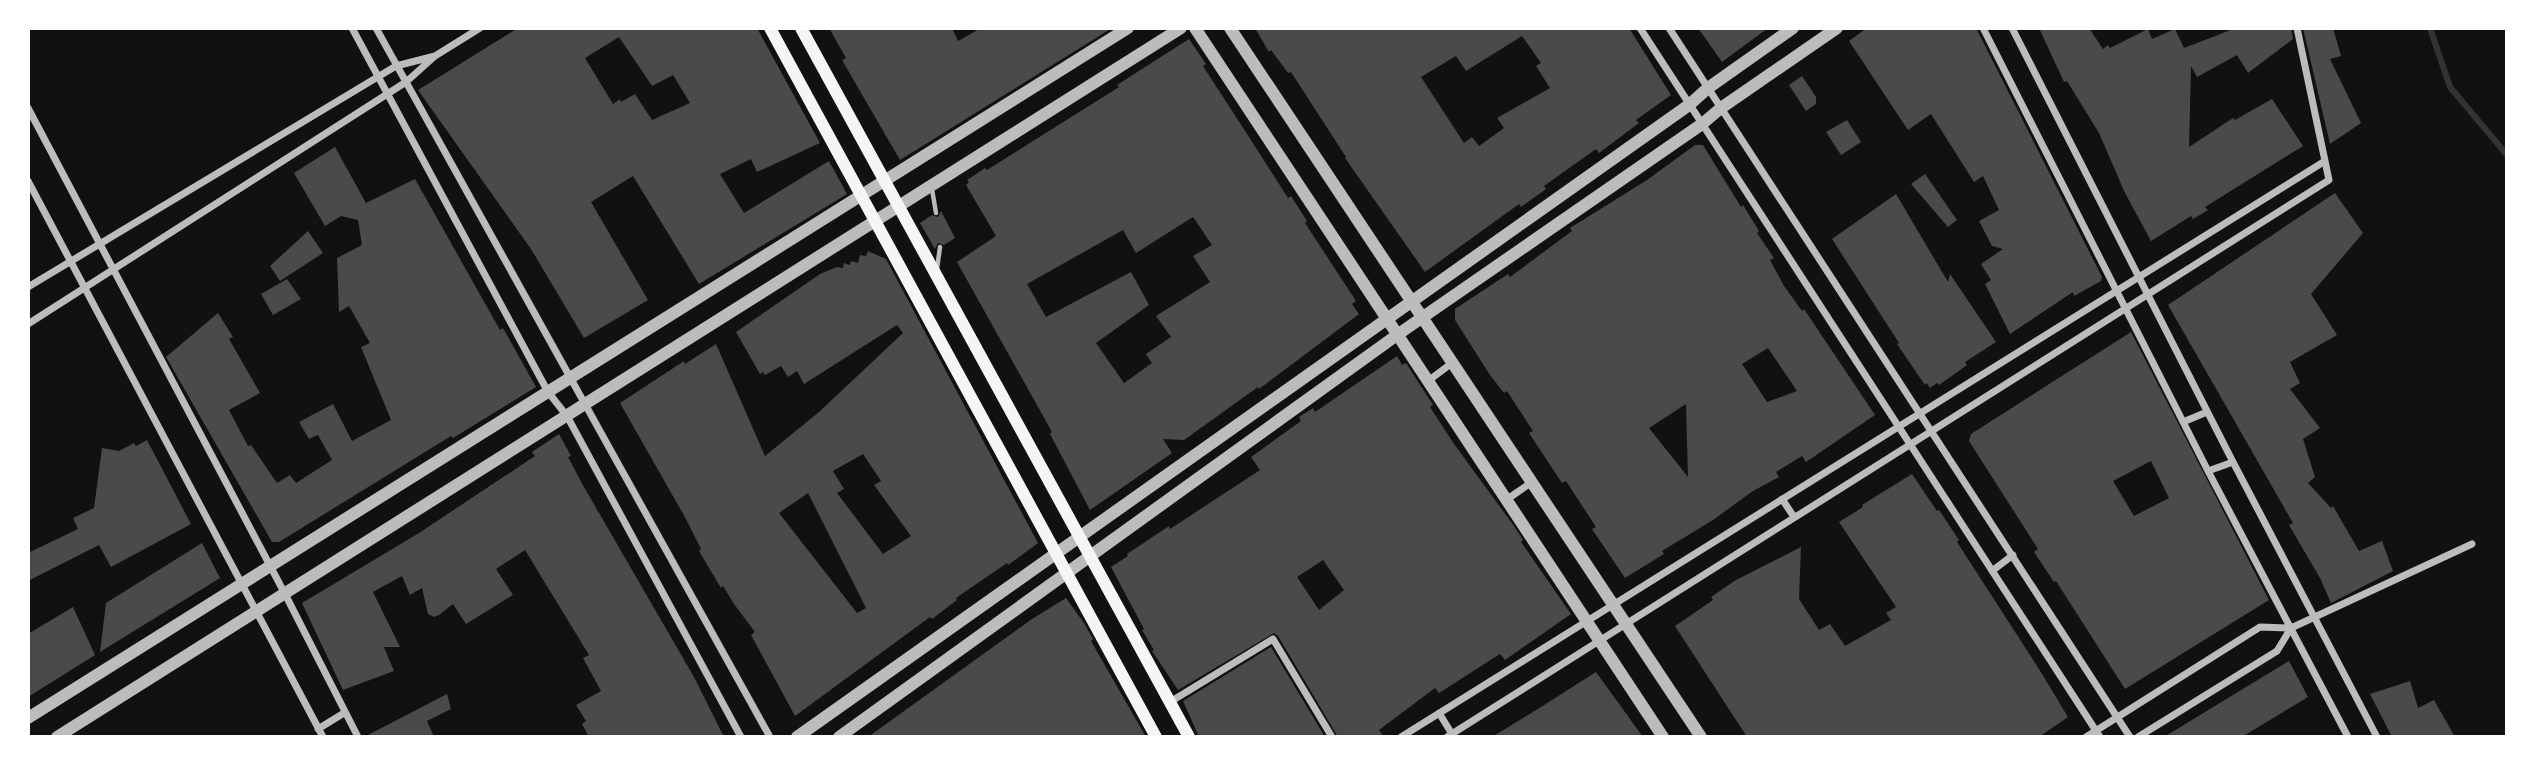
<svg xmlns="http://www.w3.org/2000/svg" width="2535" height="765" font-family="'Roboto Condensed',sans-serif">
<rect width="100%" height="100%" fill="#111"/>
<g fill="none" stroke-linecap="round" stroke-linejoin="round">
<path stroke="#333" stroke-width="6" d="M2430,28L2450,87L2507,155"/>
</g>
<path fill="#4a4a4a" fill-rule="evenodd" d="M518,28H757L820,143L757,172L751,159L720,174L744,213L829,161L847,194L699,284L633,176L591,202L648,300L584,338L531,249L418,90ZM619,37L652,86L673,75L690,103L652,120L635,94L621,102L620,99L613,104L585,58Z
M829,28H952L958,41L981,28H1112L900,160L842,60L846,58Z
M1255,28H1629L1671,95L1636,120L1639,123L1599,153L1596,149L1544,186L1546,189L1521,207L1519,204L1425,272L1345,158L1346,157L1291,72L1288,73L1271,50L1269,52ZM1522,36L1541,63L1536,66L1550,88L1497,118L1504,128L1479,146L1472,137L1464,143L1421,77L1456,56L1466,71Z
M1698,28H1768L1722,62Z
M1867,28H1976L2102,277L2101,281L2074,296L2073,292L2010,334L1985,284L1991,280L1981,264L2003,249L1992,246L1979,221L1999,210L1983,176L1974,182L1931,114L1908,130L1849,41Z
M2039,28H2089L2103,49L2108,45L2110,48L2148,29L2152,39L2175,29L2184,48L2236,28H2291L2293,39L2248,73L2237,55L2197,77L2191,66L2189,147L2233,118L2235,120L2272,99L2303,146L2205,207L2208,210L2193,219L2191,216L2151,241L2125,193L2099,133L2067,81L2064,82Z
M2303,28H2333L2341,56L2330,59L2361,123L2330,144Z
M1189,39L1206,64L1203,66L1258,151L1288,198L1291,196L1307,221L1305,223L1356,301L1352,304L1359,314L1259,389L1258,387L1184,440L1163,439L1172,453L1090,510L1050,434L1052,432L957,262L996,236L966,185L969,182L967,180L985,168L987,170L1119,87L1117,85ZM1193,217L1212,245L1193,256L1210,282L1156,316L1171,337L1146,354L1152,363L1124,383L1096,343L1149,305L1131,272L1046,317L1027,284L1123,230L1136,253Z
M1802,76L1816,97V104L1806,111L1789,85Z
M1847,120L1861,142L1841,155L1826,132Z
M1695,145H1703L1741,207L1743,205L1759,231L1757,233L1774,258L1770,260L1784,286L1802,311L1804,309L1875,415L1806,462L1802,456L1776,472L1779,477L1753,491L1713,520L1662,551L1664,554L1625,578L1592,529L1596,527L1566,481L1562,483L1529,433L1533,431L1507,391L1504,393L1490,375L1455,320V309L1508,274L1510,277L1572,231L1570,228L1647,180ZM1768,348L1797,391L1767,402L1742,364ZM1686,404L1688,477L1649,428Z
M335,147L366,203L415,179L500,330L503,328L536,387L453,438L451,436L279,542H272L166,357L218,313L233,337L229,339L260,393L229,410L248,446L251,445L277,483L290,475L296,483L332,460L318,435L309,439L299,422L333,404L352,441L391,420L361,347L370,343L349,306L339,312L337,258L362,245L358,220L341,216L325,226L294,173Z
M1925,174L1957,220L1948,227L1911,184Z
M2335,193L2363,233L2311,294L2337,335L2290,362L2300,383L2290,389L2320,428L2303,439L2315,477L2308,483L2331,508L2333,506L2359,551L2382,541L2393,571L2331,603L2320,578L2289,525L2293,523L2168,305Z
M1896,194L1948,282L1950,274L1996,342L1965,362L1967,365L1939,385L1937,383L1930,388L1927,383L1925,385L1897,344L1899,343L1832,239Z
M941,211L955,238L944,245L938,243L935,249L920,223L932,215L938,217Z
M308,231L323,253L280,281L270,266Z
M868,251L886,259L1038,543L1008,565L1007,563L969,589L956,598L957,600L932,619L930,617L795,716L751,635L755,632L734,604L723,586L721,588L699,551L701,549L686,519L620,403L684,361L685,364L716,344L765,456L819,412L903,333L897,325L804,384L797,371L788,377L781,366L765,375L763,372L760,374L736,332L820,274L837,267L843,268L844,263L850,265L851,261L858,263L860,255L866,256ZM863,454L881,481L874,485L911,536L883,554L837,493L844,489L833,471ZM808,493L866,608L857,613L779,513Z
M287,279L301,299L273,315L261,294Z
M2131,332L2269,600L2125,689L2056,581L2054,582L2034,552L2038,549L1969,441L1971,434ZM2151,461L2169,498L2134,516L2113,481Z
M1397,356L1402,365L1406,363L1433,405L1430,407L1454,444L1514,526L1523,540L1521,542L1571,614L1505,660L1500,654L1439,693L1435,688L1379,730L1384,737H1338L1278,636L1274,633L1178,690L1152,651L1154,650L1142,630L1144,629L1111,567L1128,556L1127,554L1169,526L1170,529L1260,470L1251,457L1301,421L1299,417L1313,408L1315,412ZM1323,560L1344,590L1319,610L1297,577Z
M559,434L571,456L568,457L584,487L694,677L724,737H589L582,724L586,721L576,705L601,691L583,658L589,655L525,550L496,569L513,595L466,624L453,604L439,615L434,617L428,614L422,588L410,595L402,576L373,592L400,647H384L394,671L343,690L302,603L419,533L535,456L532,452Z
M147,440L191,524L111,567L99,545L28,581V553L78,529L73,518L94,508L102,448L119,451L134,443L136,446Z
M1912,474L1937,511L1939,510L1959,540L1957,542L2039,669L2068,717L2039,737H1747L1675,626L1713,600L1711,597L1736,580L1801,547L1799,599L1819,630L1830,624L1845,646L1891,620L1886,613L1896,607L1839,522L1863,507L1862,505Z
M202,543L220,578L100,652L106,603Z
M1066,598L1084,623L1093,639L1091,641L1146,737H868L1032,619Z
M73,607L95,655L28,697V634Z
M1271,647L1325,737H1199L1183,701Z
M2289,661L2308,697L2242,737H2164Z
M1596,672L1643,737H1492L1541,707Z
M2410,681L2418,708L2434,700L2455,737H2392L2370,694Z
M447,694L451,709L427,721L434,737H364Z"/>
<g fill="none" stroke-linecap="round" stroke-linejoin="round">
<path stroke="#bcbcbc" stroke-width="4.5" d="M932,189L936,213
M937,269L940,247"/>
<path stroke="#bcbcbc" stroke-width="7" d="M352,28L548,392L567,416L741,737
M376,28L770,737
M1640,28L2100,737
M1669,28L2130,737
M1983,28L2208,471L2348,737
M2012,28L2233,462L2377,737
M28,108L285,594L358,737
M28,181L323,737
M28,287L396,66L435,56
M28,324L406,82L435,56L480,28
M1428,381L1452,363
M2183,422L2207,412
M2208,471L2233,462
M1782,499L1794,517
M1506,500L1532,482
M1992,571L2013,555
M1170,702L1273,639L1332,737
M1439,713L1452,734
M318,729L344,713
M1401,737L2325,161
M1447,737L2329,180L2297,28
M2086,737L2260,627L2291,628L2472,544
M2138,737L2277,651L2291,628"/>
<path stroke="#bcbcbc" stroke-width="12" d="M1195,28L1663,737
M1230,28L1701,737
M28,718L1128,28
M57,737L1181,28
M797,737L1689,105L1708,88L1793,28
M839,737L1397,335L1702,124L1721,108L1837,28"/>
<path stroke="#f5f5f5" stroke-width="12" d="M770,28L1156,737
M801,28L1189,737"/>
</g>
<rect width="2535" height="765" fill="none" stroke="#ffffff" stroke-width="60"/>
</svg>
